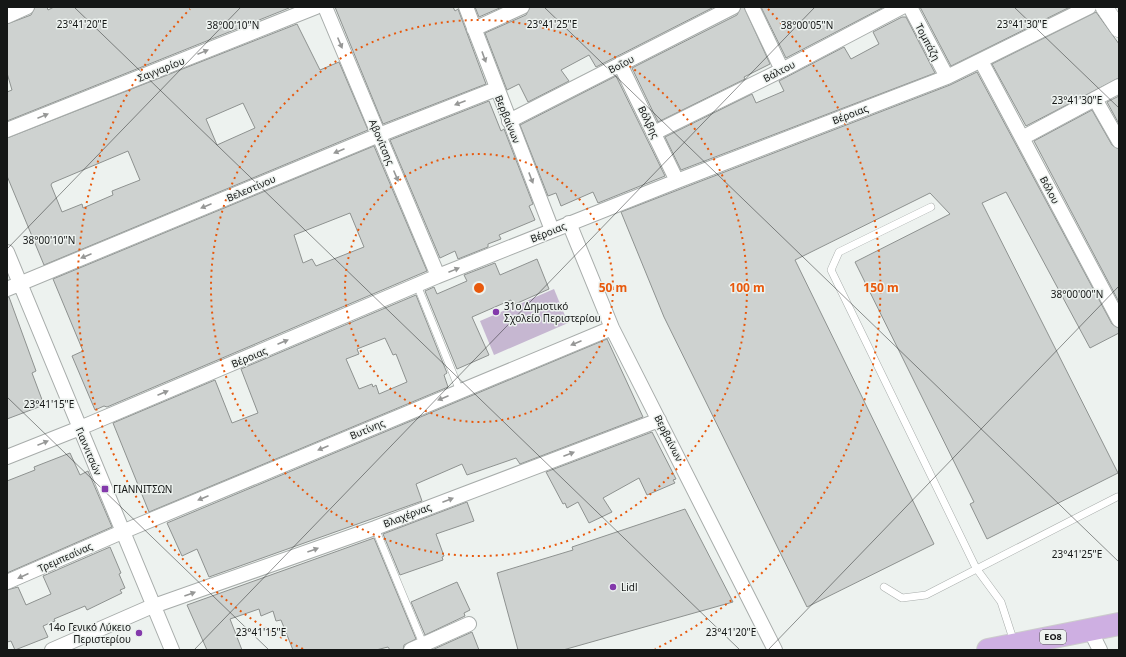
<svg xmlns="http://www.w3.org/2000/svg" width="1126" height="657" font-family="'Noto Sans',sans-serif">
<rect width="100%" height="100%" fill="#edf2ef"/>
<path fill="#c6b7d1" d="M554,289L568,323L494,355L480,321Z"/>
<path fill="#ced2d0" stroke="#8e9290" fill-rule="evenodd" d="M35,7H47L48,10L54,7H289V8L7,121V92L12,90L7,73V24L31,15Z
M335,7H453L455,11L458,9L486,84L383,124Z
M475,7H502L479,17Z
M530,7H714L596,67L589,55L561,70L569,81L528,102L519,84L507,90L485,33L526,15Z
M741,7H744L770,64L744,77L745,79L658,122L632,68L737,15Z
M761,7H884L786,58Z
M920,7H1070L951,66Z
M1096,12L1119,44V78L1026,126L992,64Z
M902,17H906L935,73L681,170L665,137L752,94L756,103L784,91L779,81L844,47L851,59L879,44L873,32Z
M297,24L320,70L339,62L368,130L44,265L7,176V138ZM243,103L255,128L217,145L206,119ZM128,151L140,180L112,191L113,195L83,208L82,204L62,212L51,185L52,183Z
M977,72L1112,324L1119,328V333L1090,348L1006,192L982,203L1118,473L987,539L970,504L974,502L855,262L950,214L930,193L795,260L934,544L807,607L664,317L621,212L950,85Z
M616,76L665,176L598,203L593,192L561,206L556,193L548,196L520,125Z
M1119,96V124L1107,102Z
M489,101L501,131L504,129L533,204L529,206L535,220L499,235L501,239L488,244V247L458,259L455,251L440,258L390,140Z
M1092,110L1112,145L1119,149V302L1034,141Z
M374,146L427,271L107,407L104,406L95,410L72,356L83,351L53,279ZM350,213L364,247L316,266L312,259L303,263L294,235Z
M537,259L549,289L513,305L511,300L472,317L489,355L457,369L425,291L434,287L437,294L467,281L464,275L495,263L500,275Z
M416,295L447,373L444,375L448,387L149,512L113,423L215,380L232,423L258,413L241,369ZM385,338L393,355L396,354L407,382L379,394L376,385L373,387L372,384L359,389L346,359L359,354L357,349Z
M7,297H9L36,371L32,373L44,405L7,419Z
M607,339L643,417L520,464L516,458L467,475L462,464L416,484L422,501L209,577L197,549L182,556L167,523Z
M652,432L676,479L673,480L675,483L647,495L639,478L603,498L612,512L589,523L578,502L567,508L565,503L563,504L546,472Z
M70,453L80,475L88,471L112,527L7,573V481L35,470L34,467Z
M467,502L474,521L436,534L444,556L442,557L443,560L400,575L383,534Z
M685,509L733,602L563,650H518L497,573L573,550L572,547Z
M374,538L416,639L404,645L403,650H390L388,647L376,650H293L281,620L276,621L273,611L261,616L259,609L230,619L242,650H207L187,605Z
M110,547L121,573L119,574L125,588L120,590L122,593L87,610L85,606L54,619L55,621L43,626L48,637L15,650L11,641L7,642V590L18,587L26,605L51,594L43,576Z
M457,582L470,610L464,613L465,616L425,635L411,602Z
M472,632L479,650H432Z"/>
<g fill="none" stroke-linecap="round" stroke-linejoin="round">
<defs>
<path id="service" d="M931,207L839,252L831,270L976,568L1001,602L1014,642
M417,285L460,391
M375,528L424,646
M884,587L902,598L926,595L1117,497"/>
<path id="minor" d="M325,7L438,276
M466,7L552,230
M752,7L782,70
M910,7L947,77
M7,16L27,7
M474,29L522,7
M981,61L1119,320
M620,64L677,181
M1095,99L1119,141
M509,121L733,7
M7,130L316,7
M654,133L782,70L902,7
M1022,138L1119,86
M569,223L612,328L775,650
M7,252L172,650
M7,289L379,135L496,89
M7,457L80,428L438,276L677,181L947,77L1089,7
M7,582L122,532L612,328
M1090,630L1100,650
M52,650L148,608L375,528L659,420
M411,650L469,624"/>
<path id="tertiary" d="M1104,7L1119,29"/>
<path id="trunk" d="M988,650L1119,624"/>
</defs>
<use href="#service" stroke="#a8adab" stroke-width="8"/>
<use href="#minor" stroke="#a8adab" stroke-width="16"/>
<use href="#tertiary" stroke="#a8adab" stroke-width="18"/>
<use href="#trunk" stroke="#ccc" stroke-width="24"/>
<use href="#service" stroke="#fff" stroke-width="7"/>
<use href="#minor" stroke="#fff" stroke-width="14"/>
<use href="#tertiary" stroke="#fff" stroke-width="17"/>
<use href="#trunk" stroke="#ceafe2" stroke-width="22"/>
</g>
<defs><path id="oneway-solid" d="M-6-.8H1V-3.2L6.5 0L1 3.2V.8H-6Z"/></defs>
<g fill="#969796">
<use href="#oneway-solid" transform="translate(340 43) rotate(67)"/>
<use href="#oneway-solid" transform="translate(203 52) rotate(-22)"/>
<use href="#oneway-solid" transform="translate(484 57) rotate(70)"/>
<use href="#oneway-solid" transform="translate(460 103) rotate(159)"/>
<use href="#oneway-solid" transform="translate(43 116) rotate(-22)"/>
<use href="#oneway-solid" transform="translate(339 151) rotate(157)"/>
<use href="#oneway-solid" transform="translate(396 176) rotate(67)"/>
<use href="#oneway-solid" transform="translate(531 178) rotate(69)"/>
<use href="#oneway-solid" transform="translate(206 206) rotate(157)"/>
<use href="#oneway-solid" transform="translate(86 256) rotate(157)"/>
<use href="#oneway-solid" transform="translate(454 270) rotate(-22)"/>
<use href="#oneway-solid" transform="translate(283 342) rotate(-23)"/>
<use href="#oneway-solid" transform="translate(576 343) rotate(157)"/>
<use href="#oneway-solid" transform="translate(163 393) rotate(-23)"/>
<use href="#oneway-solid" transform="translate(443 398) rotate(157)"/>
<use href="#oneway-solid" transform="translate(43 443) rotate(-22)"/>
<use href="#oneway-solid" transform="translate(323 448) rotate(157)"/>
<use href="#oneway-solid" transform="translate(569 454) rotate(-21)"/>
<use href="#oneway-solid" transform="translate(203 498) rotate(157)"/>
<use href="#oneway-solid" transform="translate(448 500) rotate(-21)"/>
<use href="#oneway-solid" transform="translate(313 550) rotate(-20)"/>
<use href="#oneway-solid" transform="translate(23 576) rotate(156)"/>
<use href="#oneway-solid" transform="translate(190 594) rotate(-20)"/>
</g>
<path fill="none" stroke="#151716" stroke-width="1" stroke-opacity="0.45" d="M74,7L740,650M544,7L1119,562M1014,7L1119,108M7,249L241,7M7,397L269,650M194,650L815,7M768,650L1119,286"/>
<g fill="none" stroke="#e8590c" stroke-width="2" stroke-dasharray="2 4">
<circle cx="479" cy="288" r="134"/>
<circle cx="479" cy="288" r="268"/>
<path d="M303 649A402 402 0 0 1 190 9M768 9A402 402 0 0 1 655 649"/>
</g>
<g fill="#8339ab" stroke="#edf2ef" stroke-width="1.5">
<circle cx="496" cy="312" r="4"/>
<rect x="101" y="485" width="8" height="8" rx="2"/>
<circle cx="613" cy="587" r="4"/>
<circle cx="139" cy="633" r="4"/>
</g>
<g text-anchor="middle" stroke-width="3" stroke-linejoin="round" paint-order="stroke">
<rect fill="#edf2ef" stroke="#565957" stroke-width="1" x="1040" y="630" width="26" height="14" rx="3"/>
<g font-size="9" font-weight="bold" fill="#151716">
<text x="1053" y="640">ΕΟ8</text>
</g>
<g font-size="10" fill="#151716" stroke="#edf2ef">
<text transform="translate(928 42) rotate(62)" y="4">Τομπάζη</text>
<text transform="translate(621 64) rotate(-27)" y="4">Βοΐου</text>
<text transform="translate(161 69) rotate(-22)" y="4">Σαγγαρίου</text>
<text transform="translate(779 71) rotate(-27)" y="4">Βάλτου</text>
<text transform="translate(850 114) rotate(-21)" y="4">Βέροιας</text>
<text transform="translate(508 119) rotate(68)" y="4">Βερβαίνων</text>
<text transform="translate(649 122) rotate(64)" y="4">Βόλβης</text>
<text transform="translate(382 142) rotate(67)" y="4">Αβονίτσης</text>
<text transform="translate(251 188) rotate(-23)" y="4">Βελεστίνου</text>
<text transform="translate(1050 190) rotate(62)" y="4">Βόλου</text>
<text transform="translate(548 232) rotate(-22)" y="4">Βέροιας</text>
<text transform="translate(249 357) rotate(-23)" y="4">Βέροιας</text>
<text transform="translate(367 429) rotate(-23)" y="4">Βυτίνης</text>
<text transform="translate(669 438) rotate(63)" y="4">Βερβαίνων</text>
<text transform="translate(89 451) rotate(67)" y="4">Γιαννιτσών</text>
<text transform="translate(407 515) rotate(-21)" y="4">Βλαχέρνας</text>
<text transform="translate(65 557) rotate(-24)" y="4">Τρεμπεσίνας</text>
</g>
<g font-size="10" fill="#151716" stroke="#edf2ef" text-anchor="start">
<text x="504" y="310">31ο Δημοτικό<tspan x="504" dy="12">Σχολείο Περιστερίου</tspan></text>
<text x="113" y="493">ΓΙΑΝΝΙΤΣΩΝ</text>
<text x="621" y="591">Lidl</text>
<text x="131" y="631" text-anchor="end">14ο Γενικό Λύκειο<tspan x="131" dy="12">Περιστερίου</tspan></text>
</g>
</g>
<g font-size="10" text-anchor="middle" fill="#151716" stroke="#edf2ef" stroke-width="3" stroke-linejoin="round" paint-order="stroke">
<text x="82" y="28">23°41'20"E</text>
<text x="552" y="28">23°41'25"E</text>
<text x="1022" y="28">23°41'30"E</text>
<text x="233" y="29">38°00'10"N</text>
<text x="807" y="29">38°00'05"N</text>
<text x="1077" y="104">23°41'30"E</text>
<text x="49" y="244">38°00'10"N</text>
<text x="1077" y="298">38°00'00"N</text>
<text x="49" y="408">23°41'15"E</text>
<text x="1077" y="558">23°41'25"E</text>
<text x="261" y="636">23°41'15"E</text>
<text x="731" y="636">23°41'20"E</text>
</g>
<circle cx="479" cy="288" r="6" fill="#e8590c" stroke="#edf2ef" stroke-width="2"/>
<g font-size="12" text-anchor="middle" font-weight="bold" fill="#e8590c" stroke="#edf2ef" stroke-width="3" stroke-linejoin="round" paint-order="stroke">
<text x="613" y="292">50 m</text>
<text x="747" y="292">100 m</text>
<text x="881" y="292">150 m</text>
</g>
<rect width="1126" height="657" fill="none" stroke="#151716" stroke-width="16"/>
</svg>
